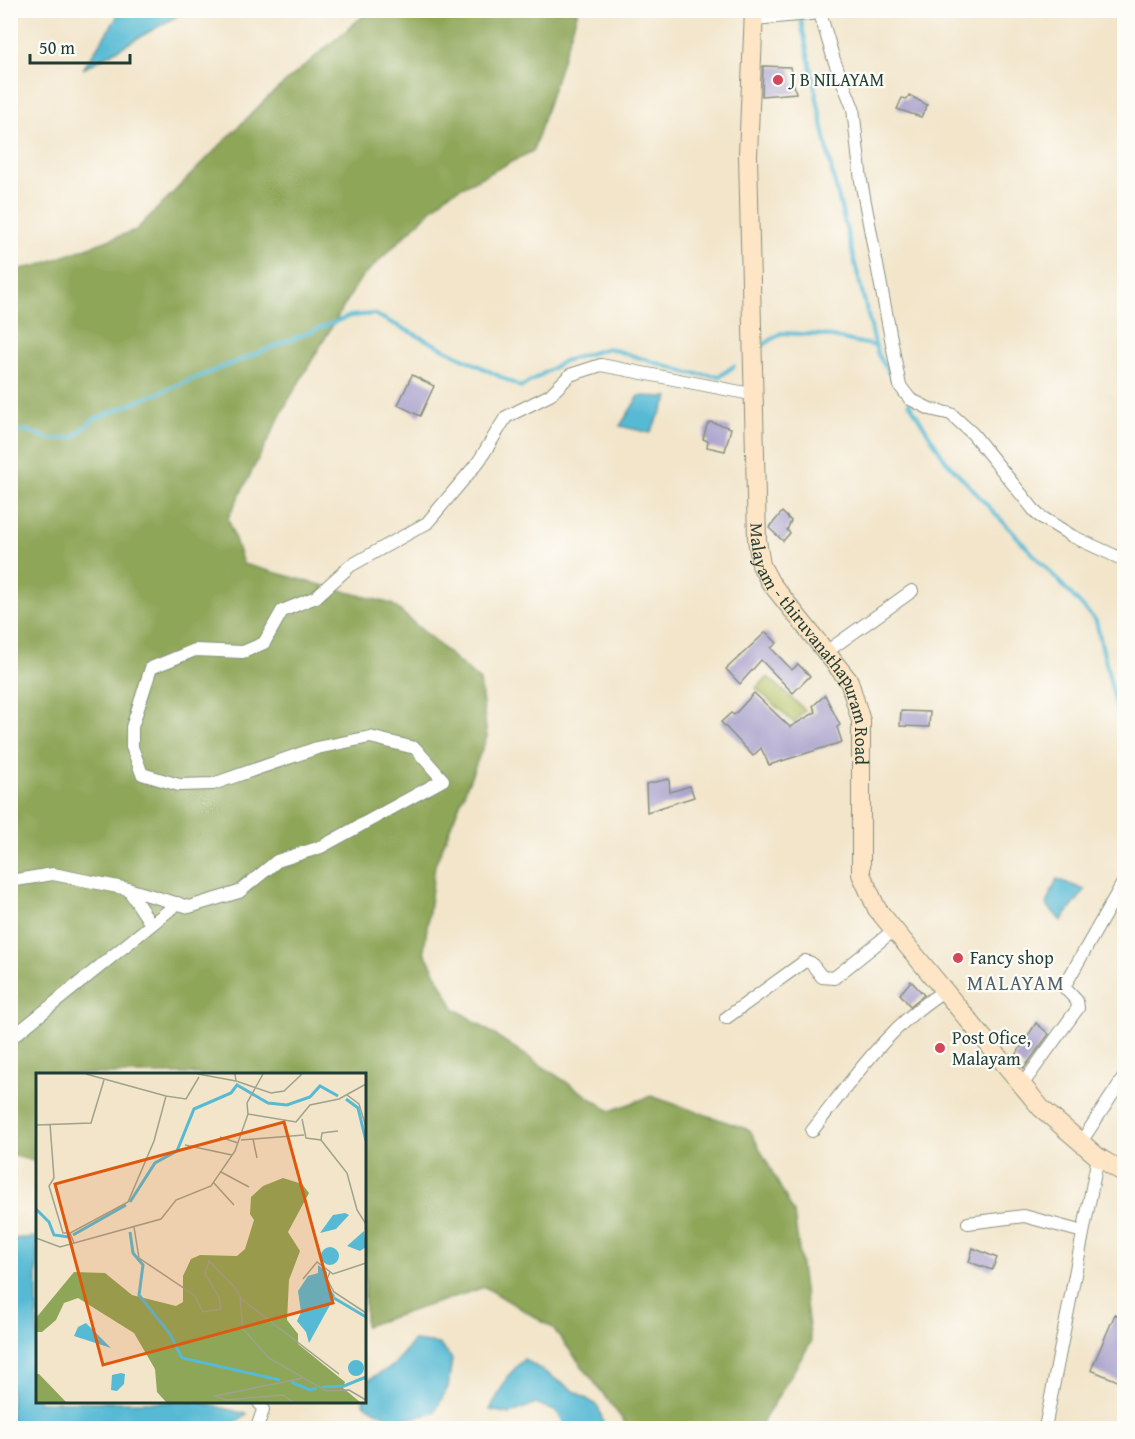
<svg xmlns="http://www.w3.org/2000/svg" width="1135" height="1439" font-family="'Gentium Book Plus',serif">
<rect width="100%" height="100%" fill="#fdfcf7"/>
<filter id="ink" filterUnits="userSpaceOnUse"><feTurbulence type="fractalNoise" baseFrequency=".0167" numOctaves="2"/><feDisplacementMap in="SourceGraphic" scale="12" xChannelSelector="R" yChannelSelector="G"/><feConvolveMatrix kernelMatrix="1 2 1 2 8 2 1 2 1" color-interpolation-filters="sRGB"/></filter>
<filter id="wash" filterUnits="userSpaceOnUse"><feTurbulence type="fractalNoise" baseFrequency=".008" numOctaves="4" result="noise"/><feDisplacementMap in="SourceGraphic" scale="24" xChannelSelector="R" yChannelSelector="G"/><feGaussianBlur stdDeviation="1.35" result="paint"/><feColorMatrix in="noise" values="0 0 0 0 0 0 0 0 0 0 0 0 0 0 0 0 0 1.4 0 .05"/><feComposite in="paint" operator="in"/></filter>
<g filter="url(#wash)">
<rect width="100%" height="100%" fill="#f2e5ca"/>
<path fill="#b3c062" stroke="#697e4b" stroke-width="1.5" d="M768,677L805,710L794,723L756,688Z"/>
<path fill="#8ea658" stroke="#567246" stroke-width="1.5" d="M369,11H578L533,151L448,194L360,279L289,399L228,518L243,564L392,604L480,681L487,737L435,865L424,951L454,1008L610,1111L651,1096L750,1130L794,1213L811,1342L759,1428H629L553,1328L485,1287L365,1326L364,1074H38L37,1162L11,1155L10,271L40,265L136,230L269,96Z"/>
<path fill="#56bad4" stroke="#3a7c84" stroke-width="1.5" d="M121,11H186L83,69Z
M639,396L669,397L650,433L620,426Z
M1057,879L1085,890L1061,921L1046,904Z
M37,1237L38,1402H199L247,1414L226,1428H11V1239Z
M413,1341L439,1344L452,1359L448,1387L434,1413C399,1421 393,1423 363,1403L368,1380L393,1366Z
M524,1359L598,1406L605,1428H567L557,1412L536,1403L510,1414L490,1410L508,1376Z"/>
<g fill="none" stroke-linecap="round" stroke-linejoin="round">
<path stroke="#56bad4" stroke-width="4" d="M800,16L832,172L878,355L893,379
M759,348L781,333L822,335L876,346
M909,403L946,461L1096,621L1124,740
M10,434L26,430L52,440L74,437L94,419L350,316L374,314L521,387L564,361L608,348L689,373L720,376L734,366"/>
</g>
<g id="blocks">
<path fill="#aaa3cc" d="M763,66L790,67L796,93L762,96Z
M909,95L927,105L921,117L897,109L902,98L907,99Z
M412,375L434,386L420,416L398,405Z
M711,422L731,428L725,451L707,447L708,441L703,439L707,425Z
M782,512L791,521L787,530L790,533L783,541L769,528Z
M766,632L777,643L771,648L792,670L798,664L810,676L793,693L761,660L740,684L726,669Z
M754,693L790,727L816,712L813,706L825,695L840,725L837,727L842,742L769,765L761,748L753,756L721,722L731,713L734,715Z
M901,711L930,712L929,727L900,726Z
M669,779L670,792L690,786L694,797L647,812L646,784Z
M911,981L924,995L910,1006L900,994Z
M1036,1023L1049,1034L1024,1068L1014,1058Z
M973,1248L997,1258L992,1270L969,1262Z
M1115,1314L1125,1318V1384L1091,1370Z"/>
</g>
</g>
<g filter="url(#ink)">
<use href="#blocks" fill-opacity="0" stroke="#88917f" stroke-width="1.5"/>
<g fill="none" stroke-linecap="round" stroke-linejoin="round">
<defs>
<path id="street" d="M754,19L820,13L834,60L853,108L861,181L900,386L910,399L930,409L951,414L973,434L1038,515L1072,536L1124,560
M826,652L912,591
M10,881L53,874L128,889L189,907L239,892L277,861L321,847L443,780L415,748L370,737L317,748L213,784L179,785L142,774L132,747V727L151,668L195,650L243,652L264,643L282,611L316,597L350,566L427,523L479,461L506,417L550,395L570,375L601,365L756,395
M128,889L151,924
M726,1018L805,961L811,963L822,977L834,978L894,930
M10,1039L178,903
M1022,1085L1078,1008L1077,1001L1064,987L1124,881
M812,1131C852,1080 889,1025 944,991
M1081,1142L1124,1077
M968,1223L1024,1216L1083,1232
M257,1428L263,1410L259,1402
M1045,1428L1098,1157"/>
<g id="secondary">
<path id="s1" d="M754,10L748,155L757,540L761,565L770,582L849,681L861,721V874L877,909L1041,1108L1098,1157L1124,1173"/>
</g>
</defs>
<use href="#street" stroke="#88917f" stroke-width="14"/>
<use href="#secondary" stroke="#88917f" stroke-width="20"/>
<use href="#street" stroke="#fff" stroke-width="12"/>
<use href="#secondary" stroke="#fee5c5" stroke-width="18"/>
</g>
</g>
<g fill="#d1495b" stroke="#fdfcf7" stroke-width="2">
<circle cx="778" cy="80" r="6"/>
<circle cx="958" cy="958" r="6"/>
<circle cx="940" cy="1048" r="6"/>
</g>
<g text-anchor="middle" stroke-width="4.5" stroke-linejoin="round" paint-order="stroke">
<g font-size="18" fill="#1f3d34" stroke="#fdfcf7" text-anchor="start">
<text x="790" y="86">J B NILAYAM</text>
<text x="970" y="964">Fancy shop</text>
<text x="952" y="1044">Post Ofice,<tspan x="952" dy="21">Malayam</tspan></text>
</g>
<g font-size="18" fill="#1f3d34" stroke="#fdfcf7">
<text dy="6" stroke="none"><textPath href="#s1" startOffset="650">Malayam - thiruvanathapuram Road</textPath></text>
</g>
<g font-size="20" letter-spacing="1.5" fill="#506169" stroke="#fdfcf7">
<text x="1016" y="990">MALAYAM</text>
</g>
</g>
<g transform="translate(36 1073)">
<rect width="330" height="330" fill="#f2e5ca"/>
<path d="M247,105L266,111L273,120L252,159L264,178L253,207L251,247L262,261V271L309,309L307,315L324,329H130L121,319L119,296L98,260L42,225L28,230L20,247L6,259H0V245L38,199L69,200L96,222L140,233L147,229V203L155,186L164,182L201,183L209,176L218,147L214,141L215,124L227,113ZM0,301H3L30,329H0Z" fill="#8ea658"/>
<path d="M309,140L313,142L300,156L284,160L297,142ZM328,158L330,174L324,178L311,173ZM285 183a9 9 0 1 1 18 0a9 9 0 1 1-18 0ZM282,192L291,199L290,210L299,223L273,270L270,259L261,248L265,239L262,218L272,203L282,200ZM50,250L75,275L38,263L42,254ZM312 295a8 8 0 1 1 16 0a8 8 0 1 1-16 0ZM85,300L89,301L88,311L81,318L75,317L76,302Z" fill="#56bad4"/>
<path fill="none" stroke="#56bad4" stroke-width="3" d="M310,26L322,35L330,68M94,129L119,90L141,78L158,36L195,20L201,12L232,30L251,32L274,24L284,13L302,23M0,136L13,149L18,162L33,164M94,159L97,180L107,192L103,222L134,261L146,285L244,307M37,162L90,132M298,225L330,244M255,309L274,317L281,315M286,314L308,313L330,304"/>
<path fill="none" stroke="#9ea28e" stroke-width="1.5" d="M50,1L130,23M162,1L200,8M199,1L200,8L235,20L248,18L266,1M311,22L323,31L330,54M212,41L211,30L227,1M266,46L270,65L285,67L311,100L321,137L330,151M14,51L18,105L13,113L27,160H34M0,52L55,50L68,7M184,64L202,70M217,66L221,85M205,67L268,62M285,67L286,60L302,58M149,72L196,82M185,99L213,114M177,109L198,132M98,154L103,185L158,222L167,239L185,236L183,224L169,201L173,188L199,215L204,223L207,256L233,285L290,318L313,317L330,327M0,165L24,174L125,146L140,127L175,113L199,78L212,41L260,49L274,32L303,26L330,11M38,170L34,160L92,129L118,68L130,23L150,26L163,4M294,199L291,206L298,219L330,240M267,206L281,189L297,201L330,190M204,225L303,301M257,329L247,322L190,327L179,323L267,305"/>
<path fill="#de580e" fill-opacity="0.15" stroke="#de580e" stroke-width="3" d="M248,49L297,230L67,292L19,111Z"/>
<rect width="330" height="330" fill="none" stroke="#1f3d34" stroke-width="3"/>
</g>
<rect width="1135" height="1439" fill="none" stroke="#fdfcf7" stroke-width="36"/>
<path d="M30 54v9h100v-9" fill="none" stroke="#1f3d34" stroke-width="3"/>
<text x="39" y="54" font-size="18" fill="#1f3d34" stroke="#fdfcf7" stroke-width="4.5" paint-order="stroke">50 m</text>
</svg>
